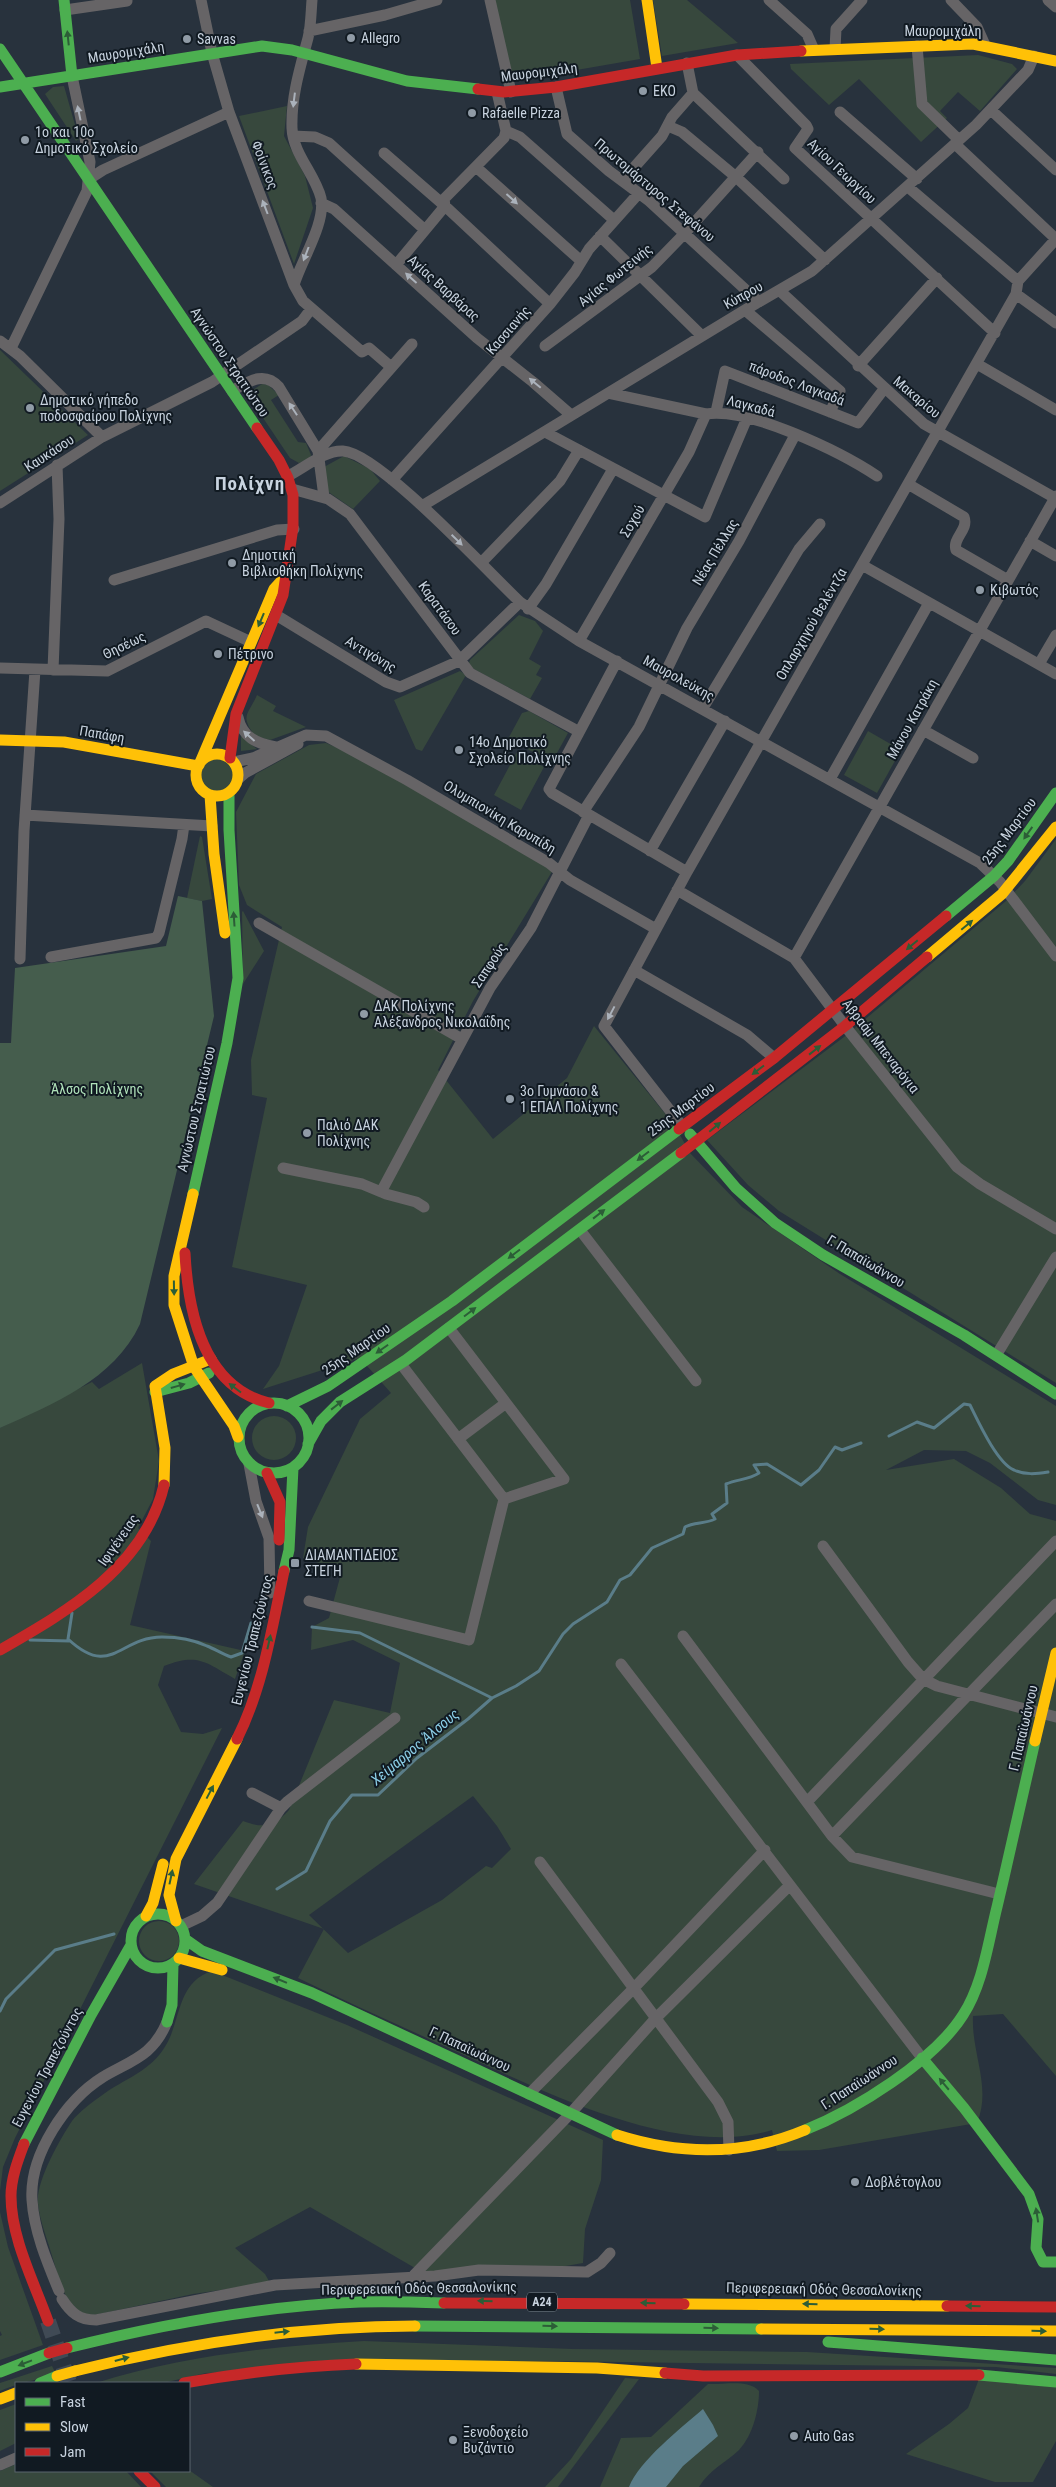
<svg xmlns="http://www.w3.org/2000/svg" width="1056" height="2487" font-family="'Roboto Condensed',sans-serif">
<rect width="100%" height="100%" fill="#28323d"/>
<path fill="#37483d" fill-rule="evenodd" d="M494,0H630L640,59L513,81Z
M653,0H687L738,43L662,56Z
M978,55L1012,64L1017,69L980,111L958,92L940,111L947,118L921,142L859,79L829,105L791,69L790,64Z
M64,86L79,139L76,141L45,94L53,87Z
M287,106L284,136L305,176L313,208L294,264L239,116Z
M0,350L88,435L0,491Z
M262,384L268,385L279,395L271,400L298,442L306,443L311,455L310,458L299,463L290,458L249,397L253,390Z
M344,456L370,469L380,481L353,509L327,491L324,467Z
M519,615L535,621L543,631L529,659L541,666L536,675L542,678L530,699L468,666L470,660Z
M460,671L466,675L422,751L416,749L394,700Z
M257,695L276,706L273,711L306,727L270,740L255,736C239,715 249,714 257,695Z
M529,711L568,733L552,762L508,739L522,713Z
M868,731L901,750L877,793L844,775Z
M241,736L257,749L241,751Z
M326,743L354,755L553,870L473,1001L438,1070L493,1139L567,1078L594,1026L675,1126L690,1153L742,1207L840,1274L1056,1406V1505L1038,1500L990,1463L966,1451L924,1450L886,1470L954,1459L1001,1488L1030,1514L1056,1521V2076L1003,2014L973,2016C971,2053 992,2087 977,2123L819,2150L777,2151L772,2130C676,2160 539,2089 453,2050C401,2026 349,2003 298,1978L324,1929L194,1884L243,1821C264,1829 274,1826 289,1810L334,1700L390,1713L400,1663L353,1640L311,1650L312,1627L329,1618L342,1570L303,1558L308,1527L360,1419L391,1393L360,1358L263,1389L279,1366L307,1285L232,1267L267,1098L252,1095L251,1060L282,927L247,905L239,885L236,812L256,774L309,745ZM473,1796L497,1826L511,1849L492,1868L486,1866L442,1900L348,1953L309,1915Z
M517,752L544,767L521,810L494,795Z
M201 775a16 16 0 1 1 32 0a16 16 0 1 1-32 0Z
M200,836L202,837L212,899L202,901L187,898Z
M1056,839V1383L779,1211L748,1185L707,1140L844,1037L1006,901L1025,881Z
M243,911L264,951L243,984L242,912Z
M142,1363L159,1461L153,1499L138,1528L151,1541L130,1625L245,1651L235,1679C205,1662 198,1653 164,1666L158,1685L181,1732L203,1734L222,1728L15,2138L3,2167L0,2191V1428L92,1382L99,1389Z
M252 1438a22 22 0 1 1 44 0a22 22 0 1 1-44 0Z
M139 1941a20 20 0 1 1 40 0a20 20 0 1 1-40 0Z
M212,1971L347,2025L603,2140L601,2180L585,2229L583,2263L560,2267L427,2275L310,2207L235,2248L265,2274L270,2283L193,2294L90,2316C65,2309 60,2282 53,2259C48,2241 40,2222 38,2204C35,2183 60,2139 72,2121C79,2112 92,2102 101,2096C123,2079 151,2072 166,2045C181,2020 177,1982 212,1971Z
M0,2212L8,2247L43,2345L0,2360V2336L2,2335L0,2331Z
M364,2341L572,2349L807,2352L1056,2368V2374L996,2367L545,2361L206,2373L163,2383H96C183,2356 273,2346 364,2341Z
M52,2366L56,2374C37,2380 18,2383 0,2391V2383Z
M625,2378L639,2379L558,2487H545L571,2459Z
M979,2379L1056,2387V2441L1033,2482H995L906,2454L949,2424L968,2408Z
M708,2384C724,2385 748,2379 759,2391C759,2410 753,2435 739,2450C725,2463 709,2470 699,2487H600L621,2438L651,2437Z
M16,2404V2443L0,2451V2410Z
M16,2464V2471H126L141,2487H0V2471Z
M189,2470L213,2487H166L150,2471Z"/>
<path fill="#455d4d" d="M178,896L202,901L214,1016L140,1324C114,1380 53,1404 0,1428V1043H11L15,968L166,946Z"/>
<path fill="#5a7d89" d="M703,2409L713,2425L718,2436L683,2466L666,2487H629C639,2461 681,2428 703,2409Z"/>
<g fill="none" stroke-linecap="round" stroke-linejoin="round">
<path stroke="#5a7d89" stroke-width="3" d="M889,1436L917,1422L934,1428L964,1404L970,1405C978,1421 997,1463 1014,1470C1025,1475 1036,1474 1048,1472
M72,1613L68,1639C111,1679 119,1637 162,1637C176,1637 194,1640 207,1646C215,1649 222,1654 231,1657L242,1653L251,1623
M312,1627L360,1633L492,1698
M30,1640L70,1641
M277,1889L306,1871L330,1821L352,1795H378L417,1758L468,1719L492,1698L516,1686L539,1671L563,1634L573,1624L607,1602L620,1580L630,1575L652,1548L683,1534L685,1527C694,1522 705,1524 715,1519L712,1514L727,1503L726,1484C738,1479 748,1480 759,1473L754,1465L767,1464L801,1485L819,1470L835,1447L842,1450L861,1443
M0,2011L6,1999L55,1950L114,1934"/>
<path stroke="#404a55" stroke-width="16" stroke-dasharray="16 8" stroke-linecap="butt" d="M48,2321L69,2383"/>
<path stroke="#666466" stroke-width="11" d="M201,0L212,53L229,112L294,285
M312,0C311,12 311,26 308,38C300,68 291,97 292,128C293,154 315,174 321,198C326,223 301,261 294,285L303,301L362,352L369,348L391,367
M490,0L511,92
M769,0L807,34L814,50
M951,0L977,27L985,45
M1048,0L1056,7
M65,10L127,1
M309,31L385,15L437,0
M917,46L922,104L959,140
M835,49L836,29L862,0
M737,55L806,125L808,129L795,148L995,333
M556,87L567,134L609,171L648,200L759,302
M693,93L784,179
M991,110L1056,170
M840,112L917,179
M668,126L682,132L736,177L825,260
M506,131L520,137L614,220
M293,136L315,137L329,143L425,230
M955,144L1056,239
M384,153L445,206L550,304
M476,167L581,261
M89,179L103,170L229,112
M622,181L662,136L672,117L693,93L687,63
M321,203L334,209L477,338L533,382L571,415
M600,236L702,336
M396,265L445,206L444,199L504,138L506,131L497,92
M1018,281L1056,239
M780,291L924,424L1055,498
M1016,294L1056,323
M745,310L840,391L830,412
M0,341L20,356L102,437
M545,346L652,267L685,233L758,152
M11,348L87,191L90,162L72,76
M977,364L1056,410
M858,366L937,278
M232,391C248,382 264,370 279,387L318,451L324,497
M608,393L706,414C749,407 841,452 877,476
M716,412L725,371L858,423L884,389
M545,432L705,517L747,418
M318,451L412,344
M288,476C304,468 325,450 343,451C379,453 489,573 520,602L579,641L980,863L1000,882L1056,956
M392,480L550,304L575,272L589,249L639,193
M908,484L964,517C969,530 952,538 956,550L1008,580
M292,489L328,499L350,514L470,673L578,731
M0,503L102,437L212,382L302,321L311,309
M422,506L745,310L812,271L976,125L1028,70L1034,56
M1030,541L1056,556
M481,563L560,481L579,450
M862,565L1056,674
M114,580L277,530L294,529
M528,609L546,584L613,469
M276,615L386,682L400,687L459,661L520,602
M579,641L689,452L706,414
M617,661L549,789L552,793L687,872
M1039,664L1056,635
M0,668L107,671L206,621L251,642
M53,670L59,519L57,465
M703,708L799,549L820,524
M238,717C242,737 257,744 276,747
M923,730L973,758
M234,762L253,758L306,735L326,736L407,780L549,863L570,880L656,929
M238,779L245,773L298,744
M830,779L929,603
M583,812L639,727L687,628L739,541L795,435
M25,815L212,826
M650,851L725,721
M677,890L794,958L845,1026L957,1167L980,1184L1056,1229
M259,923L462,1039
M51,957L156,938L159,933L182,839L184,825
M794,958L1056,496
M20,959L24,831L35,670
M634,970L747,1035L774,1058
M682,1126L604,1026L687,872L1016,294L1018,281L908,187
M283,1168L362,1184L386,1194L416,1202L424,1207
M381,1192L490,988L531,928L589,815
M580,1230L696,1381
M449,1328L564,1479L504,1499
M997,1354L1056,1257
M401,1364L504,1499
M458,1439L506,1403
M249,1464L256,1501L269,1538L270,1593
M823,1546L908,1662L923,1679L937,1686L1056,1717
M309,1601L469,1640L504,1499
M683,1636L832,1836L852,1857L999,1894
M621,1664L922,2058
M252,1793L281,1808
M807,1802L1056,1541
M832,1836L1056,1604
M540,1862L718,2102L728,2122L729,2150
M181,1926L202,1916L217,1903L281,1808L288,1801L395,1718
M529,2094L634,1988L765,1850
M414,2275L570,2114L656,2018L790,1885
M59,2291C47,2262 34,2231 32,2200C29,2155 66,2100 103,2077C132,2060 153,2056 167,2022
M62,2299C71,2313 79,2320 96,2320L275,2285L435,2276L479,2270L587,2272L601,2263L610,2253
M0,2465L16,2458"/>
<path stroke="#4caf50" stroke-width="11" d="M64,0L72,76
M0,49L257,428
M0,87L262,46L292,50L407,81L478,89
M946,916L994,876L1008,861L1056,793
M690,1134L736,1188L775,1223L823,1255L964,1335L1056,1394
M193,1194L227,1043L238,978L229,830V793
M155,1392L189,1383L209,1373
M239 1438a35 35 0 1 1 70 0a35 35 0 1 1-70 0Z
M287,1406L328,1386L452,1301L679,1129
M308,1444L321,1421L340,1402L406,1360L681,1153
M284,1571L289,1550L293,1468
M131 1941a27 27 0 1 1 54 0a27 27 0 1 1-54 0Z
M185,1939L202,1951L312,1993L617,2135
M167,2022L172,2005L173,1964
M922,2058L964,2108L1029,2194L1038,2219L1036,2248L1043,2262H1056
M805,2130C855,2110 934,2061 963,2015C983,1984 988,1943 997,1907C1010,1852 1022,1797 1035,1741
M24,2144L91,2015L131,1945
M415,2326L761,2329
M828,2342L1056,2360
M67,2348C163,2324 261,2306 360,2302C388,2301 416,2302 444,2303
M0,2372L49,2353
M979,2375L1056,2382
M40,2383L57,2376"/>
<path stroke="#ffc107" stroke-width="11" d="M647,0L657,68
M801,51L973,44L1056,61
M0,740L64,742L198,766
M196 775a21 21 0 1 1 42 0a21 21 0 1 1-42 0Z
M199,765L274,589L284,578
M210,795L214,854L225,933
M927,957L1002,894L1056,827
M193,1194L174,1276V1305L194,1367L234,1426L238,1437
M164,1485L165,1448L155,1386L173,1374L211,1359
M1035,1741L1056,1653
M146,1916L153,1903L163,1864
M176,1921L169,1895L176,1859L237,1739
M179,1958L222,1970
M617,2135C680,2155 743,2156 805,2130
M684,2304L947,2306
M761,2329L1056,2331
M356,2364L597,2368L665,2373
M75,2371C187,2343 300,2326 415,2326
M0,2399L16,2393"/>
<path stroke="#c62828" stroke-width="11" d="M478,89L504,92L556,87L737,55L801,51
M230,758L236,714L283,595L293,527V495L288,478L279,460L257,428
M679,1129L774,1058L946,916
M681,1153L845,1026L927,957
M185,1253C188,1312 203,1387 269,1403
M267,1473L280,1502L279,1540
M0,1650C68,1611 145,1567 164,1485
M237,1739C263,1687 272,1628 284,1571
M24,2144C18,2160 11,2178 11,2196C11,2238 34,2282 48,2321
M444,2303L684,2304
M947,2306L1056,2307
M665,2373L703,2376L979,2375
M184,2383C241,2373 298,2366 356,2364
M139,2471L155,2487"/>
<path stroke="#ffc107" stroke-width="11" d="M57,2376L75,2371"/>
<path stroke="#c62828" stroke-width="11" d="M49,2353L67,2348"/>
</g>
<defs><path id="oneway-solid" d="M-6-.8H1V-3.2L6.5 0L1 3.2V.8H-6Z" transform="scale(1.25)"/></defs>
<g fill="#2c5d37">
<use href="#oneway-solid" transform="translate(68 38) rotate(-96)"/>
<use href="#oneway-solid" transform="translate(261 620) rotate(113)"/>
<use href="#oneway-solid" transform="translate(1028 833) rotate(125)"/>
<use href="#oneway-solid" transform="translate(234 919) rotate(-94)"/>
<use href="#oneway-solid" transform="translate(967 925) rotate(-40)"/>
<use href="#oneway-solid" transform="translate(912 945) rotate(140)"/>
<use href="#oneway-solid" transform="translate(815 1050) rotate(-38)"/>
<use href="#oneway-solid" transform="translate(758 1070) rotate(143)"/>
<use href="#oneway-solid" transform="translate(715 1127) rotate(-40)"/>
<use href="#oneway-solid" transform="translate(643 1156) rotate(143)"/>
<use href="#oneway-solid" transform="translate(599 1214) rotate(-38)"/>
<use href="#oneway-solid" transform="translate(514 1254) rotate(143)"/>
<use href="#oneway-solid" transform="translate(174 1288) rotate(89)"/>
<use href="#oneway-solid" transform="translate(470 1312) rotate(-37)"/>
<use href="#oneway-solid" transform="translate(382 1349) rotate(145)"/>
<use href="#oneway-solid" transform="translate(178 1386) rotate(-16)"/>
<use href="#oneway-solid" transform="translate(235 1388) rotate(-143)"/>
<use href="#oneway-solid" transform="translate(337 1405) rotate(-38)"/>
<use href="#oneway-solid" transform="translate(269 1642) rotate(-77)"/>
<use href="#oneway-solid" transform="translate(210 1792) rotate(-62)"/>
<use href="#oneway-solid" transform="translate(171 1877) rotate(-78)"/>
<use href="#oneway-solid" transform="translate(280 1980) rotate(-158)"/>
<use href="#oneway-solid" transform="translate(944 2084) rotate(-130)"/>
<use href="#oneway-solid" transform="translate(1037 2215) rotate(-99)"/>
<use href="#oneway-solid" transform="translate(485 2301) rotate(-179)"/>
<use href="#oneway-solid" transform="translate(648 2303) rotate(-179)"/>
<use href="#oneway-solid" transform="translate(810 2304) rotate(-179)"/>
<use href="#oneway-solid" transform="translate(973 2306) rotate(-179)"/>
<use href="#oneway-solid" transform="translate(550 2326) rotate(1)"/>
<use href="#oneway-solid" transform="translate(711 2328) rotate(1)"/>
<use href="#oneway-solid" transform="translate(877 2329) rotate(1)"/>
<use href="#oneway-solid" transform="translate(1039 2331) rotate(1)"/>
<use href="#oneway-solid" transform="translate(282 2332) rotate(-6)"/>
<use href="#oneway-solid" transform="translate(122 2359) rotate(-15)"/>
<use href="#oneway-solid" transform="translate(25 2363) rotate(159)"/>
</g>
<g fill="#abb2bb">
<use href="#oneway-solid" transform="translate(294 100) rotate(97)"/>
<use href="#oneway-solid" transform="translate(79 113) rotate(-102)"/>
<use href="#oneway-solid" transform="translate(512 199) rotate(42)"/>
<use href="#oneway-solid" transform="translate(265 207) rotate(-111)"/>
<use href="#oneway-solid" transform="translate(306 254) rotate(111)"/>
<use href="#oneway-solid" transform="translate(411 278) rotate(-138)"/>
<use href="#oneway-solid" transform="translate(535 383) rotate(-140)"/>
<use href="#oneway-solid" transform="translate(293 409) rotate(-123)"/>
<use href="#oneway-solid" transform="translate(457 540) rotate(44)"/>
<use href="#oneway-solid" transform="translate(249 736) rotate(-138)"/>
<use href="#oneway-solid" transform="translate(611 1013) rotate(118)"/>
<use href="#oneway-solid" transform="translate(260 1511) rotate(68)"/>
</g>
<g fill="#909ba6" stroke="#111a22" stroke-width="2">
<circle cx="351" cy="38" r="5"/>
<circle cx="187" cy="39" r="5"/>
<circle cx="643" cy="91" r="5"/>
<circle cx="472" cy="113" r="5"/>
<circle cx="25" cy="140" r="5"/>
<circle cx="30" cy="408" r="5"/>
<circle cx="232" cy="563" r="5"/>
<circle cx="980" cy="590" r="5"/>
<circle cx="218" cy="654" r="5"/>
<circle cx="459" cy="750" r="5"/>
<circle cx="364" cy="1014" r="5"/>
<circle cx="510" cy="1099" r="5"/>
<circle cx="307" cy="1133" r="5"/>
<rect x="290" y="1558" width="10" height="10" rx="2.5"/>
<circle cx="855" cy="2182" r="5"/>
<circle cx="794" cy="2436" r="5"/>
<circle cx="453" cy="2440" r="5"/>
</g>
<g text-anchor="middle" stroke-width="4" stroke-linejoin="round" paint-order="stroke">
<rect fill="#111a22" stroke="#919ca6" stroke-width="1" x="527" y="2292.5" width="30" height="19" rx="4"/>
<g font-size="12" font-weight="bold" fill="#c8d3df">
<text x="542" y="2306">Α24</text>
</g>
<g font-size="14" fill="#c8d3df" stroke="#111a22">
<text x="943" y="36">Μαυρομιχάλη</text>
<text transform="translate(126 52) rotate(-9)" y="5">Μαυρομιχάλη</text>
<text transform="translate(539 72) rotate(-7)" y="5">Μαυρομιχάλη</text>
<text transform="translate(265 165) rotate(69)" y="5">Φοίνικος</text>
<text transform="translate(842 171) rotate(43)" y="5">Αγίου Γεωργίου</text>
<text transform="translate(655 190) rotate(40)" y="5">Πρωτομάρτυρος Στεφάνου</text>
<text transform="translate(615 275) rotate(-39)" y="5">Αγίας Φωτεινής</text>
<text transform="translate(444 288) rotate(42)" y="5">Αγίας Βαρβάρας</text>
<text transform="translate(743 295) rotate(-29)" y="5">Κύπρου</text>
<text transform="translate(508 330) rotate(-49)" y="5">Κασσιανής</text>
<text transform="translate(230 362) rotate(56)" y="5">Αγνώστου Στρατιώτου</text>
<text transform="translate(797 383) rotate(21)" y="5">πάροδος Λαγκαδά</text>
<text transform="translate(917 397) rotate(40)" y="5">Μακαρίου</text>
<text transform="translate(751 406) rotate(15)" y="5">Λαγκαδά</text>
<text transform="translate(49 453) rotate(-33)" y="5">Καυκάσου</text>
<text transform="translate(632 521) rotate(-60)" y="5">Σοχού</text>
<text transform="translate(715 552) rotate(-59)" y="5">Νέας Πέλλας</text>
<text transform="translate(440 608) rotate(54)" y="5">Καρατάσου</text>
<text transform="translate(811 624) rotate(-60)" y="5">Οπλαρχηγού Βελέντζα</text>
<text transform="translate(124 645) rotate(-26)" y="5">Θησέως</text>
<text transform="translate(371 654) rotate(31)" y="5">Αντιγόνης</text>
<text transform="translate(679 678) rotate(29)" y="5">Μαυρολεύκης</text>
<text transform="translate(912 719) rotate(-61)" y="5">Μάνου Κατράκη</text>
<text transform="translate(102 734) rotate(10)" y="5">Παπάφη</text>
<text transform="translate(500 817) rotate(31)" y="5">Ολυμπιονίκη Καρυπίδη</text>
<text transform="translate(1009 831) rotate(-53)" y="5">25ης Μαρτίου</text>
<text transform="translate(489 965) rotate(-56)" y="5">Σαπφούς</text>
<text transform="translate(881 1046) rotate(52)" y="5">Αβραάμ Μπεναρόγια</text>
<text transform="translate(196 1109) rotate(-77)" y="5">Αγνώστου Στρατιώτου</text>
<text transform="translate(681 1109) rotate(-37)" y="5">25ης Μαρτίου</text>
<text transform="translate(866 1261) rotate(31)" y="5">Γ. Παπαϊωάννου</text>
<text transform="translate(356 1349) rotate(-35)" y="5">25ης Μαρτίου</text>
<text transform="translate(118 1540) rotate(-55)" y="5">Ιφιγένειας</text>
<text transform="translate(252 1640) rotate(-76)" y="5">Ευγενίου Τραπεζούντος</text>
<text transform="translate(1023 1728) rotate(-77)" y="5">Γ. Παπαϊωάννου</text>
<text transform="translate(470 2049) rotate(25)" y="5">Γ. Παπαϊωάννου</text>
<text transform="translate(47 2067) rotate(-62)" y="5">Ευγενίου Τραπεζούντος</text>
<text transform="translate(859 2082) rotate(-33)" y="5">Γ. Παπαϊωάννου</text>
<text transform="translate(419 2288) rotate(-1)" y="5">Περιφερειακή Οδός Θεσσαλονίκης</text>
<text transform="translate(824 2289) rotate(1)" y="5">Περιφερειακή Οδός Θεσσαλονίκης</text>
</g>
<g font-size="14" fill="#c8d3df" stroke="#111a22" text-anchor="start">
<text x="361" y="43">Allegro</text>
<text x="197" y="44">Savvas</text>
<text x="653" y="96">EKO</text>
<text x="482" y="118">Rafaelle Pizza</text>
<text x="35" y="137">1ο και 10ο<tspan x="35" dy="16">Δημοτικό Σχολείο</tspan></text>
<text x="40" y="405">Δημοτικό γήπεδο<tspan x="40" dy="16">ποδοσφαίρου Πολίχνης</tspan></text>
<text x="242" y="560">Δημοτική<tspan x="242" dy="16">Βιβλιοθήκη Πολίχνης</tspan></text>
<text x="990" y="595">Κιβωτός</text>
<text x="228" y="659">Πέτρινο</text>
<text x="469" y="747">14ο Δημοτικό<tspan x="469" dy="16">Σχολείο Πολίχνης</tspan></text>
<text x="374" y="1011">ΔΑΚ Πολίχνης<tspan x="374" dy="16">Αλέξανδρος Νικολαΐδης</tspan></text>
<text x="520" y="1096">3ο Γυμνάσιο &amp;<tspan x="520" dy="16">1 ΕΠΑΛ Πολίχνης</tspan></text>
<text x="317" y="1130">Παλιό ΔΑΚ<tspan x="317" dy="16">Πολίχνης</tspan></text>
<text x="305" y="1560">ΔΙΑΜΑΝΤΙΔΕΙΟΣ<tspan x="305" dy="16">ΣΤΕΓΗ</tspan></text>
<text x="865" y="2187">Δοβλέτογλου</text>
<text x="463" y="2437">Ξενοδοχείο<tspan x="463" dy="16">Βυζάντιο</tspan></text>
<text x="804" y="2441">Auto Gas</text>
</g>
<g font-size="14" fill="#b0e2ba" stroke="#111a22">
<text x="97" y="1094">Άλσος Πολίχνης</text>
</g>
<g font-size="15" font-style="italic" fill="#8bcee7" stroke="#111a22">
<text transform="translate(415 1747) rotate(-40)" y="5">Χείμαρρος Άλσους</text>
</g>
<g font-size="19" font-weight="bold" letter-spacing="1" fill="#c8d3df" stroke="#111a22">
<text x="250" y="490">Πολίχνη</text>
</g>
</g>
<rect x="15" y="2382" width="175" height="90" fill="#111a22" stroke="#5a646e"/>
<rect x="25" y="2398" width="25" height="8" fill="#4caf50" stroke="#5a646e"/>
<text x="60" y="2407" font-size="15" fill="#c8d3df">Fast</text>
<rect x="25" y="2423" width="25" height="8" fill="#ffc107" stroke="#5a646e"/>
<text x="60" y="2432" font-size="15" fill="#c8d3df">Slow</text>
<rect x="25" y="2448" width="25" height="8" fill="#c62828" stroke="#5a646e"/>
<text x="60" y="2457" font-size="15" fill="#c8d3df">Jam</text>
</svg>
